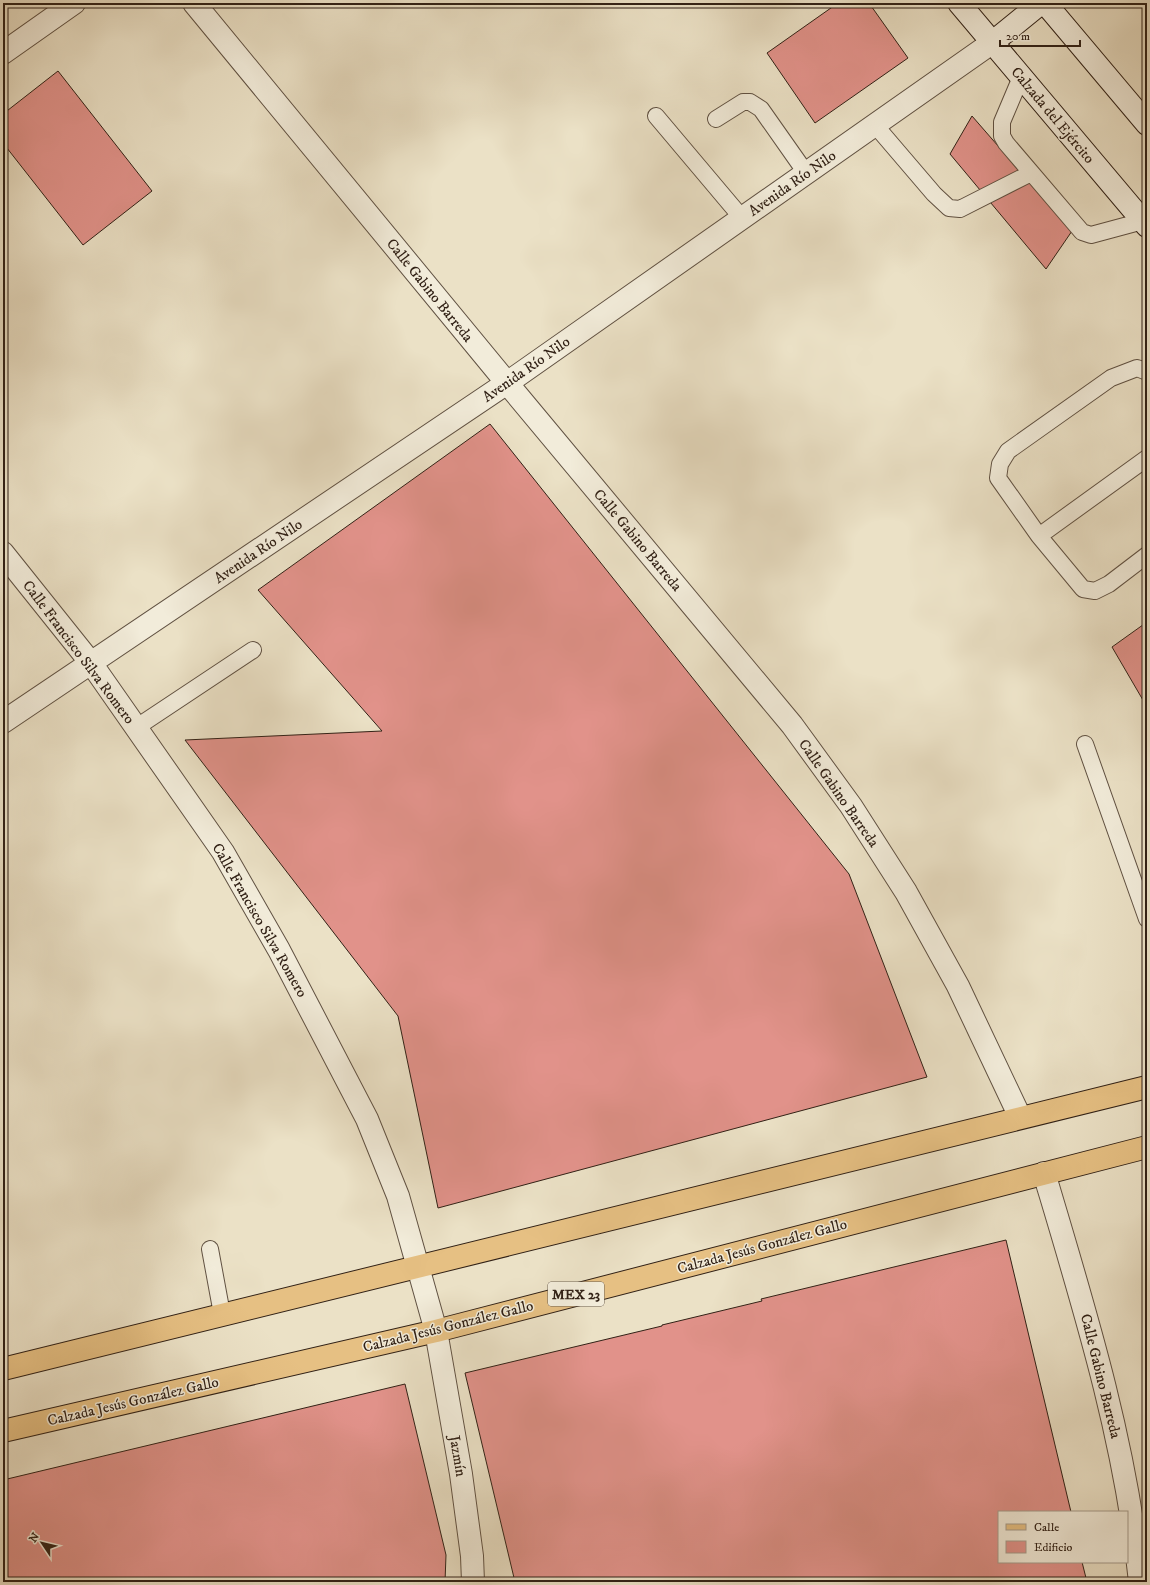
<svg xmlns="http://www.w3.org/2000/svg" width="1150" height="1585" font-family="'IM FELL DW Pica',serif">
<rect width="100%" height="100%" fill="#ebe1c6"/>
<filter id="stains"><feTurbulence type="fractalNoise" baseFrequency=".005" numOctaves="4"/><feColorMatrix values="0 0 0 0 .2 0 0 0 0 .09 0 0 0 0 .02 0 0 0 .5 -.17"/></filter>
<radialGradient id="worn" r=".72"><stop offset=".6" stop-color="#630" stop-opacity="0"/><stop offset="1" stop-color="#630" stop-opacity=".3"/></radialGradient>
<path fill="#e1928a" stroke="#312116" d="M838,3H869L908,58L815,123L767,53Z
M58,71L152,191L83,245L3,143V114Z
M972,116L1072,231L1046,269L950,154Z
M490,424L849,874L927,1077L438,1208L398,1016L185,740L382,731L258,590Z
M1147,622V707L1112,647Z
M1006,1240L1071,1512H999V1562H1082L1087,1582H515L465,1373L662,1326V1325L762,1301L761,1299Z
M405,1384L446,1555L445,1582H8L3,1539V1480Z"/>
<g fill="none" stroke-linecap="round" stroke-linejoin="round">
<defs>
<path id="lane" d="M1021,77L1002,122V136L1006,143L1082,232L1091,235L1143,221
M656,116L742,218
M716,119L743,102H750L761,109L806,173
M875,125L934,194L949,208L960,209L1031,173
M1147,372L1137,368L1111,378L1008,451L1000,464L998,478L1039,536L1147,458
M1039,536L1083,589L1095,591L1109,584L1147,555
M137,727L253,650
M1085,744L1147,919
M210,1249L222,1314"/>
<path id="street" d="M194,3L507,383L792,725L851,806L906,892L958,986L1020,1117
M3,53L74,3
M3,553L91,663L223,852L279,950L367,1119L398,1196L436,1331L461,1474L472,1556L473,1582
M3,722L507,383L993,42
M1044,1173C1084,1307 1126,1442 1140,1582"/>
<path id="secondary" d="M959,3L1147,226
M1045,3L1147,124
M993,42L1041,3"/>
<path id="primary" d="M3,1369L1147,1087
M3,1431L436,1331L1147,1147"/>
</defs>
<use href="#lane" stroke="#605142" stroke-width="18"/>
<use href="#street" stroke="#605142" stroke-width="24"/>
<use href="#secondary" stroke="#312116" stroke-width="24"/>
<use href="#primary" stroke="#312116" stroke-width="24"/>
<use href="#lane" stroke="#f2ecda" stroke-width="16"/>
<use href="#street" stroke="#f2ecda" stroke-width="22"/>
<use href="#secondary" stroke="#f2ecda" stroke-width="22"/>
<use href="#primary" stroke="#e6c083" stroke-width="22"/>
</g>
<g text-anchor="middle" stroke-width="3" stroke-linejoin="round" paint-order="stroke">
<rect fill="#f2ecda" stroke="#6b5e51" stroke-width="1" x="548" y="1282" width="56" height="24" rx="3"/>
<g font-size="14" font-weight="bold" fill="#312116">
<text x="576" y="1299">MEX 23</text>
</g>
<g font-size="15" fill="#312116" stroke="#f2ecda">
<text transform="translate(1053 115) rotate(50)" y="5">Calzada del Ejército</text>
<text transform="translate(792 183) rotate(-35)" y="5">Avenida Río Nilo</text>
<text transform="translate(430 290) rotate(51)" y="5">Calle Gabino Barreda</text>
<text transform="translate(526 369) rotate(-35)" y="5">Avenida Río Nilo</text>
<text transform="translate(638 540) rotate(50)" y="5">Calle Gabino Barreda</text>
<text transform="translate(258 551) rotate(-34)" y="5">Avenida Río Nilo</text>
<text transform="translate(79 652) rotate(53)" y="5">Calle Francisco Silva Romero</text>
<text transform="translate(839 793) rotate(55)" y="5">Calle Gabino Barreda</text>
<text transform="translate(260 920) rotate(60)" y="5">Calle Francisco Silva Romero</text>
<text transform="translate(762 1246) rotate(-15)" y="5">Calzada Jesús González Gallo</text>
<text transform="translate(448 1326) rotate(-14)" y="5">Calzada Jesús González Gallo</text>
<text transform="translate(1101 1376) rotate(76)" y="5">Calle Gabino Barreda</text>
<text transform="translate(133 1401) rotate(-13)" y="5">Calzada Jesús González Gallo</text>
<text transform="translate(458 1456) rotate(80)" y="5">Jazmín</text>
</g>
</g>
<rect width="1150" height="1585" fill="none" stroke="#ebe1c6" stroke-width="16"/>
<rect x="4" y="4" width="1142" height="1577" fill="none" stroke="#312116" stroke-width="2"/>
<rect x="8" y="8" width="1134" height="1569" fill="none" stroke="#312116"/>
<rect x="998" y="1511" width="130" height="52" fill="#f2ecda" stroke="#a59b8c"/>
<rect x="1006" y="1524" width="20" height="6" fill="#e6c083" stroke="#a59b8c"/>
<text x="1034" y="1531" font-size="12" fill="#312116">Calle</text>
<rect x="1006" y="1541" width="20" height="12" fill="#e1928a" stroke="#a59b8c"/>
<text x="1034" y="1551" font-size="12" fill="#312116">Edificio</text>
<g transform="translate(42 1543) rotate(305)" stroke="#f2ecda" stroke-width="3" paint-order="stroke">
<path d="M0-3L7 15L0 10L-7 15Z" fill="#312116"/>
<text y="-6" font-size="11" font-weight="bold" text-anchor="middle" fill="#312116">N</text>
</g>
<path d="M1000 40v6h80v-6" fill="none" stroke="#312116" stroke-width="2"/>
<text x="1006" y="40" font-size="12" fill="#312116" stroke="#f2ecda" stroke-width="3" paint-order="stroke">20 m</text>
<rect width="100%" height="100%" filter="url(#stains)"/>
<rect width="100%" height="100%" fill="url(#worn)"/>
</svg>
